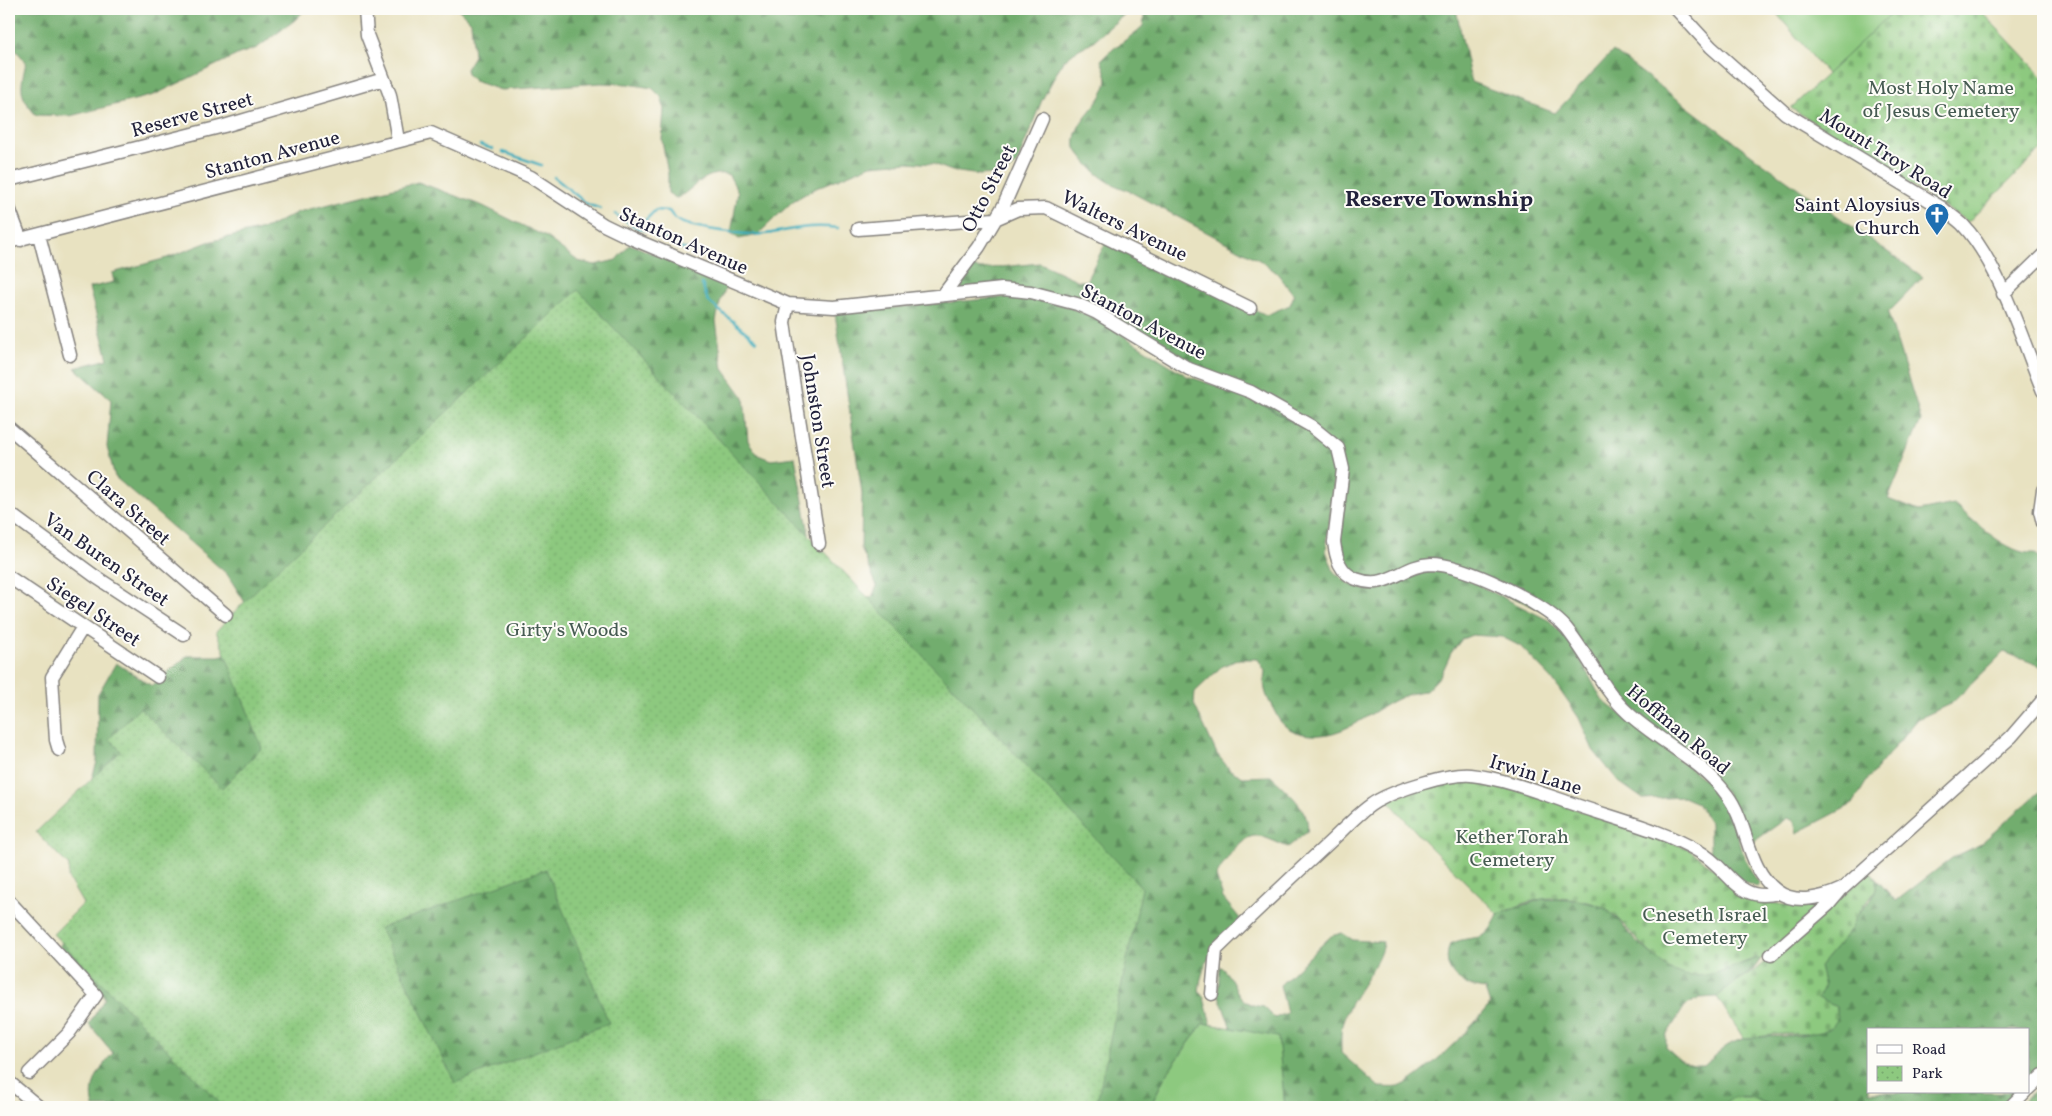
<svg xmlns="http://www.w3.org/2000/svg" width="2052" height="1116" font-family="Vollkorn,serif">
<defs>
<pattern id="forest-firs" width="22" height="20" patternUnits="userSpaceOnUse" patternTransform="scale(1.25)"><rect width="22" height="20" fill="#72ad6e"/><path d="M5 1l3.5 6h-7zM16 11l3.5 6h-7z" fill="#5d8c5c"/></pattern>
<pattern id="cemetery-stones" width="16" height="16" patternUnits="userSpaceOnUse" patternTransform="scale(1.25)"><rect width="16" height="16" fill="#8dc97f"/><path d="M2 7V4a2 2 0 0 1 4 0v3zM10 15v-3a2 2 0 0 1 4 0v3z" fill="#79ac6f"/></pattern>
<pattern id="park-dots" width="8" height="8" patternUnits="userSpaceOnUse" patternTransform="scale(1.25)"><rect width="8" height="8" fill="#8dc97f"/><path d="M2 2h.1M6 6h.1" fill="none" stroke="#79ac6f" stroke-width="1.8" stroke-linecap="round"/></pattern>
</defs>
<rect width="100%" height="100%" fill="#fdfcf7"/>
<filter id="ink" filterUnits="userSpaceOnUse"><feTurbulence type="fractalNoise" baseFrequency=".02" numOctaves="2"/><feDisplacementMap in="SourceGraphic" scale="10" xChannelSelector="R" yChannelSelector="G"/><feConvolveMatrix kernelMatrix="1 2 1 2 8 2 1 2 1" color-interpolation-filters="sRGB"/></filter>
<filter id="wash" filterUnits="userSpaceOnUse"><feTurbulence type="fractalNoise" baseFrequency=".0096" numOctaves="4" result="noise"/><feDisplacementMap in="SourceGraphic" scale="20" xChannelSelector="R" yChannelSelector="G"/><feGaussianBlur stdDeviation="1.12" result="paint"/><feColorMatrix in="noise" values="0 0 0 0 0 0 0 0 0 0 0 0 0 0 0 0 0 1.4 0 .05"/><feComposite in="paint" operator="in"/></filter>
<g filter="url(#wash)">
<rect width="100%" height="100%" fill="#e8e2c1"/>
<path fill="#8dc97f" stroke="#58765d" d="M1773,9H1896L1827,74Z
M1203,1023L1279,1036L1285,1107H1150L1164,1078Z"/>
<path fill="url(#forest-firs)" stroke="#4a6854" d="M9,9H306L295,20L257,48L239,54L154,95L70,116L36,115C17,94 21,87 26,62L9,42Z
M458,9H1456L1471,82L1555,113L1613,51L1760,161L1923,277L1888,313L1921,420L1888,499L1919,511L1954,504C1973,520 2009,556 2034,553L2043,560V667L2004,652L1952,703L1918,719L1868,779L1853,804L1797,833L1794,821L1787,818L1749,845L1727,794L1629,714L1553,615L1440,566L1368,584L1339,564L1338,448L1228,384L1097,313L1031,292L943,295L964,266L982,269L1040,263L1079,281H1086L1108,238L1266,315L1290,305L1294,295L1277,273L1261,261L1127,190C1101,181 1091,169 1075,148C1071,119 1104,106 1107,80C1107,74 1103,66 1101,60C1113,47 1129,39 1143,26C1144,19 1146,13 1138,9L1125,14L1092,42L1074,52L1063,61L1042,100L1017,163L1006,173L980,175L952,171L933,164L908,162L871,165L814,189L793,201L757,235L739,239L731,233L738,192L729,175C709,169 695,186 680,197L676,198L668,193V174L662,140L664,107L661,97L652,88L628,84L601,83L501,90L474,81L467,74L466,69L474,56L471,22Z
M418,182L483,206L546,237L578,261L595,265L616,260L630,244L727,285L720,302L716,321L723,369L744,398L748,441L758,455L771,460L795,457L811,545L853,596L872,597L877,586L861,548L862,493L835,313L1008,297L1063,305L1097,319L1187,376L1252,398L1320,439L1331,451L1336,464L1326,551L1334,572L1349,584L1365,590H1378L1425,572L1441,571L1456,574L1550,621L1572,644L1602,700L1712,785L1729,806L1744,856L1752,873L1760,884L1758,887C1739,884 1723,863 1710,851V823L1697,803L1683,797L1643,799L1619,782L1593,750L1579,718L1552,679L1520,646L1502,637L1472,635L1462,639L1451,653L1441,675L1426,691C1381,693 1350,747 1299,733C1289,730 1280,724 1276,714C1267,697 1262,691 1265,671L1258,659H1239L1221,667L1195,692L1194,704L1217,754L1230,770L1243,777L1271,776C1286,791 1312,810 1307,832L1288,847C1279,844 1267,837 1258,836C1240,834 1224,863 1216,876L1223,898L1242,921C1218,944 1202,958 1199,992L1204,998L1211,1024L1203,1023L1164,1078L1150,1107H94C88,1085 99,1069 113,1053L89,1024L105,998L59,946L89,918L72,841L97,762L98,694L116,663L152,686L187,656H219L236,651L246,604L227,574L115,477L107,447L111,400L75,368L108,359L89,288L114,282L112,273L167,258L208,242L267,228L298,212Z
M2043,789V1068L2028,1083V1030H1868V1092H2019L2003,1107H1774C1750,1097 1742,1089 1719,1107H1285L1278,1037L1231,1028L1218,993L1220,966C1240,984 1232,1004 1264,1007L1275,1018L1287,1013L1280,985L1331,936L1342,933L1353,940L1383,942C1381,964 1352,995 1344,1018C1340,1028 1341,1042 1341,1053L1379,1087C1385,1087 1392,1088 1398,1087C1416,1084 1479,1021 1490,1004L1485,989C1459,986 1440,971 1450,944C1477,932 1485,947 1498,914L1542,899L1575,900L1602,906L1618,920L1636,941L1670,969L1701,975L1722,971L1758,958L1760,960L1753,970L1717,997L1700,998L1685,1006L1666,1036V1048C1681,1061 1684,1067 1704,1066C1718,1054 1725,1043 1744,1039C1767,1033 1847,1044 1836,1007L1817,998L1824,987L1819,967L1851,929L1854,920L1871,899L1876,889V879L1896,901L1952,858L1979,845Z
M2043,1082V1107H2017Z"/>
<path fill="url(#cemetery-stones)" stroke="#58765d" d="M1896,9H1979L2043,77V148L1968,222L1791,108Z
M1471,781L1526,792L1687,848L1752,899L1784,905L1826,903L1760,960L1757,958C1735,965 1708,980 1684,975C1671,972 1661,962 1652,954C1635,940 1621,917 1602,907C1590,900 1555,896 1542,899C1527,901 1512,909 1498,914L1425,842L1388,800C1416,790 1442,782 1471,781Z
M1870,872L1876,879V889L1854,920L1851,929L1819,967L1824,987L1818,998L1836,1007C1845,1037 1803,1034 1784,1034C1770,1035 1757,1037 1744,1039L1717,997L1736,982L1754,971Z
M1733,1097H1750L1774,1107H1719Z"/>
<path fill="url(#park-dots)" stroke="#58765d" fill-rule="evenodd" d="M578,290L1142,888L1096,1107H224L53,934L83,904L68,878L69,866L36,832L121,751L109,739L140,708L222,788L262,748L216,631L268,578ZM546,869L609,1023L455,1083L380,928Z"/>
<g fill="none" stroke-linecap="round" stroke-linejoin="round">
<path stroke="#40aebe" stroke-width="2.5" d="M480,145L493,149
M503,152L541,165
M554,177L587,204L601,209
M615,214L637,228L654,232L679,248L701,252
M637,228L656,210L669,211C671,214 674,218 677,220C688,228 750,236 765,234C793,230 808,224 838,228
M702,284L708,301L757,341"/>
</g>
</g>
<g filter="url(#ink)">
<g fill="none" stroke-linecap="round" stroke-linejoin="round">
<defs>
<path id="minor" d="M365,9L367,35L390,95L398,140
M1676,9L1711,47L1785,113L1942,208C1949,214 1957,219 1963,225C1999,263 2023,342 2043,391
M9,180L224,126L384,79
M9,208L21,240
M858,229L995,219L1018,209L1046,208L1250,308
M39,235L70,355
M9,242L431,133L531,177L604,225L633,239L788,304L834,307L1002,289L1031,292L1077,304L1097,313L1189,369L1251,392L1311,426L1338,448L1343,469L1334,542C1336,558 1340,573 1356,579C1388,591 1402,565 1431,564C1464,564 1544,603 1566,628C1589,656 1602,689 1628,713C1659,742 1702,760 1727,795C1749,824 1746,868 1777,891C1795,905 1823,898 1842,889L2011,737L2043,700
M2003,294L2043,255
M943,295L979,247L1004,205L1042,119
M788,304L784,322L786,336L819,544
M9,428L226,615
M2043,490L2040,511L2043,523
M9,513L96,577L184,635
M9,577L158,677
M59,750L56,740L52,677L83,627
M9,901L96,995L69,1033L29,1073
M1771,955L1828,905L1840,891
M1212,994L1216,950C1254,913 1292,877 1331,841C1344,829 1362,809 1377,801C1396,790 1449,773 1471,775C1506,779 1540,793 1573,804C1616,819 1660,829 1700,852C1730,869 1737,904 1778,893
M9,1082L39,1107
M2028,1089L2043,1075
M2010,1107L2025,1092"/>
</defs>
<use href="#minor" stroke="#85827e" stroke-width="15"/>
<use href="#minor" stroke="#fff" stroke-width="12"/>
</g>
</g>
<defs>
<symbol id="church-pin" viewBox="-11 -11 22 30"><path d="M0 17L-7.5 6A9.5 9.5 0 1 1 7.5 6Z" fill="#1f6fb2" stroke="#fdfcf7"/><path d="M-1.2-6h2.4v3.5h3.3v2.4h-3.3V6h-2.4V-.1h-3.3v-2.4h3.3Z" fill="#fff"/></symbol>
</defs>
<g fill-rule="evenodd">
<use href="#church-pin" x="1923" y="201" width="28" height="38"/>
</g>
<g text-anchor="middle" stroke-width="4" stroke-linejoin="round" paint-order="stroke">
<g font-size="20" fill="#475c53" stroke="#fdfcf7">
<text x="1941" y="94">Most Holy Name<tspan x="1941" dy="23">of Jesus Cemetery</tspan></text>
<text x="567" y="636">Girty's Woods</text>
<text x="1512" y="843">Kether Torah<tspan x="1512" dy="23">Cemetery</tspan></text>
<text x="1705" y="921">Cneseth Israel<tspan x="1705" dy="23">Cemetery</tspan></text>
</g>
<g font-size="20" fill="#22223b" stroke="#fdfcf7">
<text transform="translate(192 114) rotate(-15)" y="7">Reserve Street</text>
<text transform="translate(1886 153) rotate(32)" y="7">Mount Troy Road</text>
<text transform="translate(272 154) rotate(-15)" y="7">Stanton Avenue</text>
<text transform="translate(988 188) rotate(-63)" y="7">Otto Street</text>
<text transform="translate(1125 225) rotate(26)" y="7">Walters Avenue</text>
<text transform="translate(684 240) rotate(24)" y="7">Stanton Avenue</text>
<text transform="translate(1144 321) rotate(28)" y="7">Stanton Avenue</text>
<text transform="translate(819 421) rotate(81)" y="7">Johnston Street</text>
<text transform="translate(129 507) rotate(41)" y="7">Clara Street</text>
<text transform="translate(107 559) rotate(35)" y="7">Van Buren Street</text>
<text transform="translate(94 611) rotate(34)" y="7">Siegel Street</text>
<text transform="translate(1679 729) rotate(40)" y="7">Hoffman Road</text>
<text transform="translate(1536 774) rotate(17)" y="7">Irwin Lane</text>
</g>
<g font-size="20" fill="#22223b" stroke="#fdfcf7" text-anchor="end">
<text x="1920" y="211">Saint Aloysius<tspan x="1920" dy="23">Church</tspan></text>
</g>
<g font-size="22" font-weight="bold" fill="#22223b" stroke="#fdfcf7">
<text x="1439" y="206">Reserve Township</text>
</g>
</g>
<rect width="2052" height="1116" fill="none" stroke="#fdfcf7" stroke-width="30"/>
<rect x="1867" y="1028" width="162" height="65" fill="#fdfcf7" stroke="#a5a5ac"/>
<rect x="1877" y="1045" width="25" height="8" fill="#ffffff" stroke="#a5a5ac"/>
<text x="1912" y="1054" font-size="15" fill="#22223b">Road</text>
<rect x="1877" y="1066" width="25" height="15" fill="url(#park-dots)" stroke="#a5a5ac"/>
<text x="1912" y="1078" font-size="15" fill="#22223b">Park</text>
</svg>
